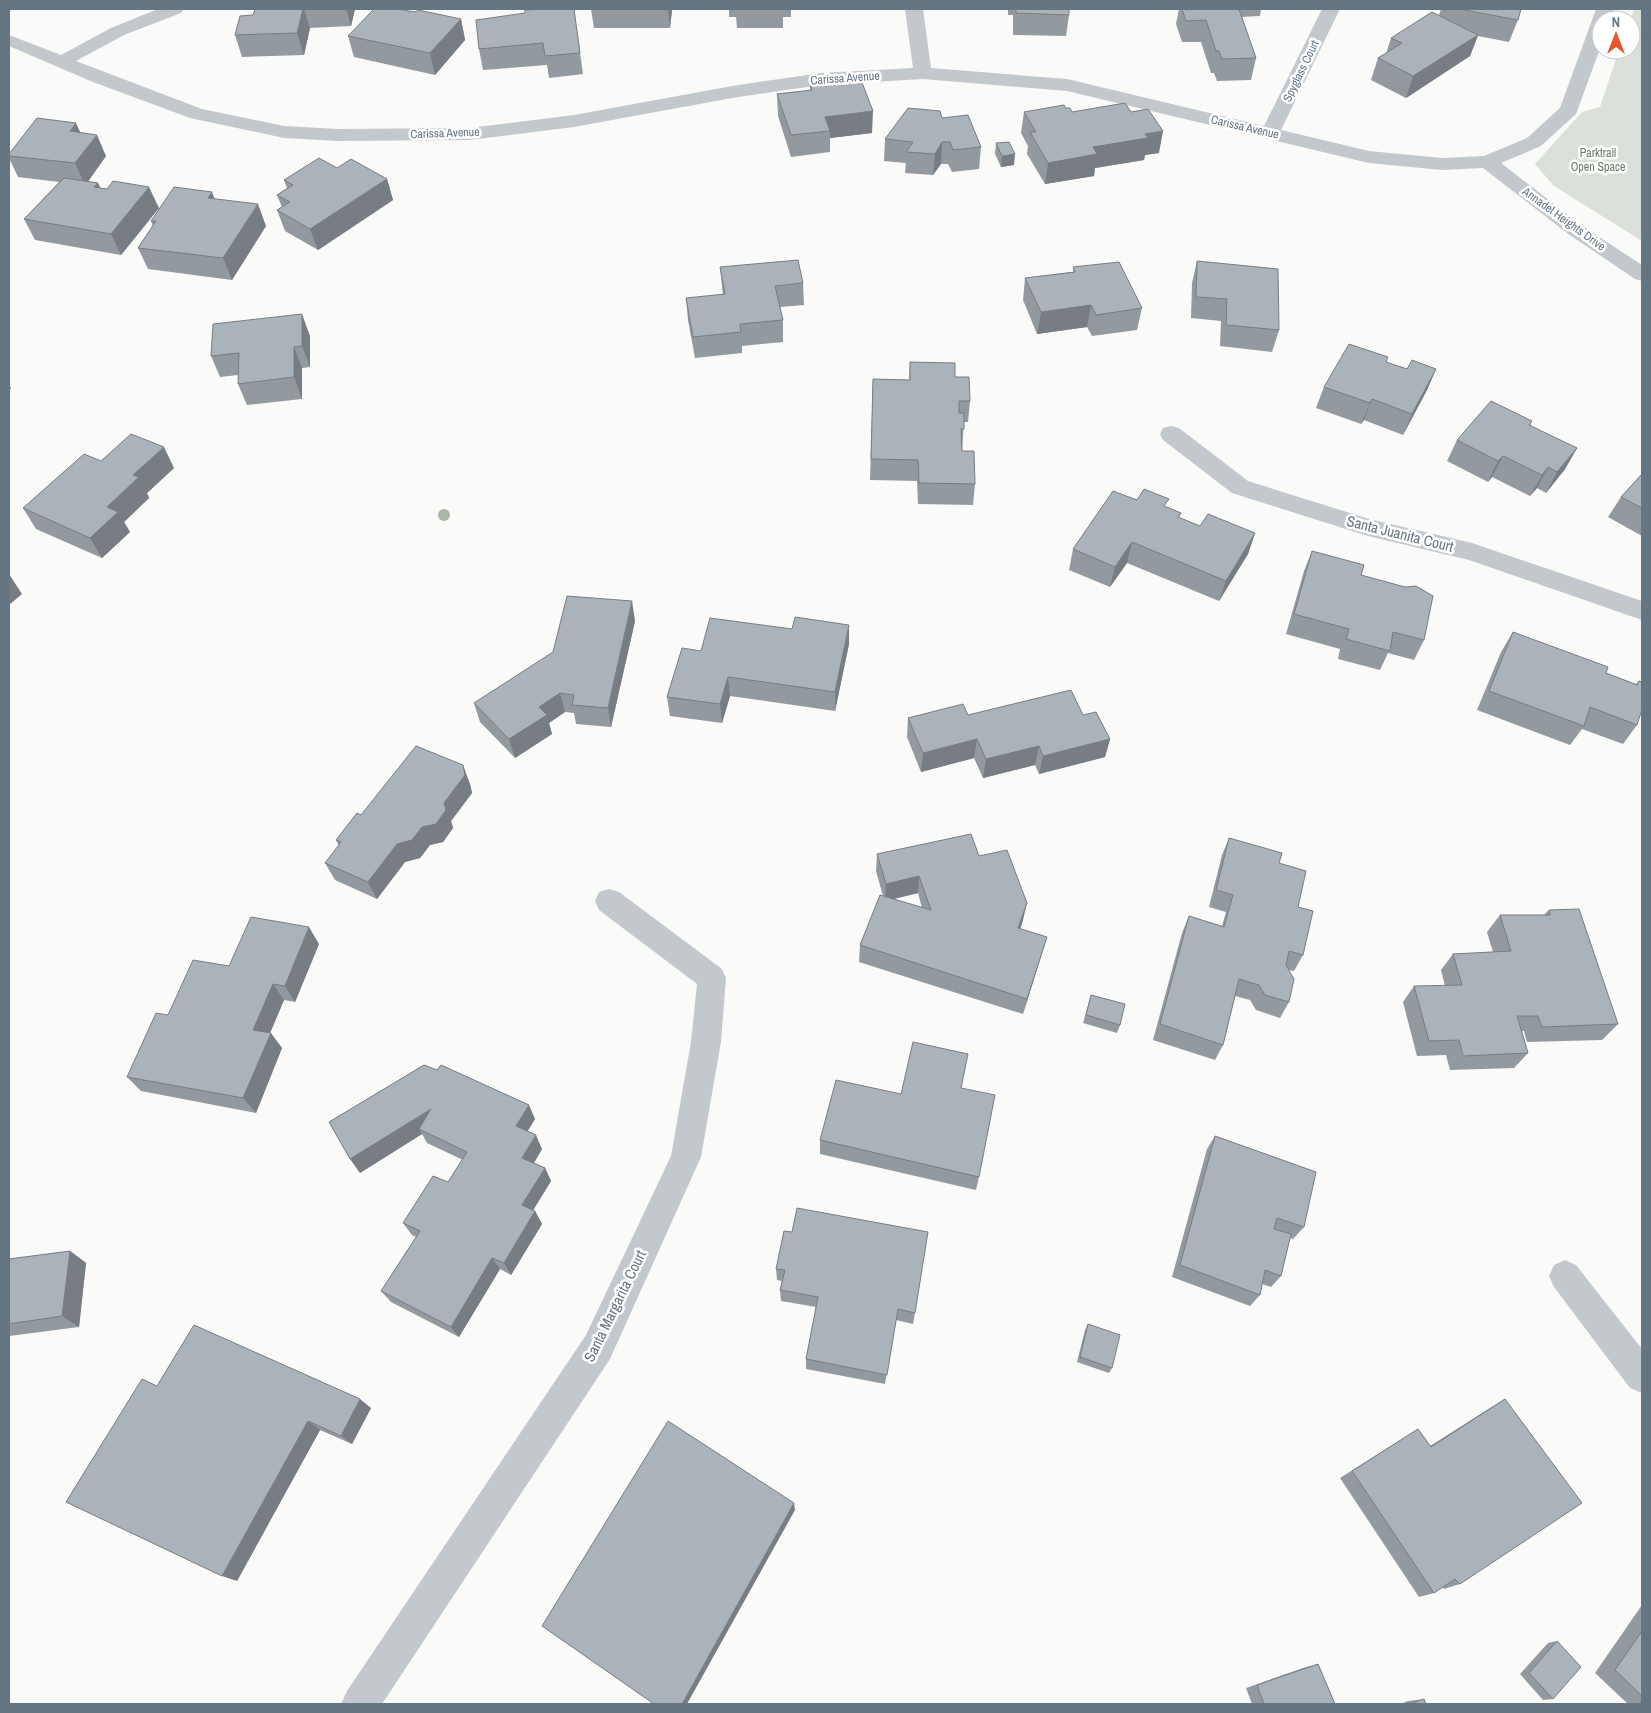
<svg xmlns="http://www.w3.org/2000/svg" width="1651" height="1713" font-family="'Archivo Narrow',sans-serif">
<rect width="100%" height="100%" fill="#fafaf8"/>
<path fill="#dadfd7" d="M1634,9H1642V241L1554,186L1535,164L1582,112L1600,107L1619,50H1631L1630,20Z"/>
<g fill="none" stroke-linecap="round" stroke-linejoin="round">
<path fill="#c3c8cc" fill-rule="evenodd" d="M158,9H184L181,13L124,35L76,61L202,109L284,126L338,129L469,128L574,115L732,86L821,73L913,68L905,9H923L931,68L1067,79L1264,126L1322,9H1340L1281,130L1369,151L1442,158L1484,156L1527,138L1560,108L1596,9H1614L1610,20H1601V46L1576,114L1541,146L1501,163L1581,225L1642,265V281L1635,279L1567,233L1483,168L1442,170L1369,163L1067,91L923,79L821,85L732,98L574,127L469,140L338,141L284,138L190,118L93,82L9,46V35L61,55L111,28Z
M1171,426L1179,428L1248,481L1369,519L1472,543L1642,601V620L1469,560L1368,536L1232,493L1163,440L1160,434L1163,428Z
M609,889L619,892L722,969L726,978L721,1042L701,1157L610,1359L382,1704H341L347,1691L586,1335L671,1156L691,1042L697,984L599,910L595,901L599,892Z
M1565,1260L1576,1265L1642,1349V1393L1630,1388L1554,1287L1549,1276L1554,1265Z"/>
</g>
<circle fill="#aab4a7" cx="444" cy="515" r="6"/>
<path fill="#929a9f" fill-rule="evenodd" d="M255,9H355L351,26L310,28L304,55L242,57L235,35L253,15Z
M574,9L583,74L549,78L547,65L483,70L479,49L525,13Z
M582,9H672V11L670,28H594L591,9Z
M729,9H791V17H783V28H737L736,17H729Z
M1008,9H1069V15L1066,36L1013,35V15H1008Z
M1179,9H1261L1260,16L1242,17L1256,58L1251,80L1217,81L1214,73H1211L1201,42H1182L1176,24Z
M1441,9H1521L1518,20L1509,42L1478,36L1470,56L1406,98L1371,80L1378,58L1386,54L1391,38L1439,15Z
M415,12L461,19L465,40L435,75L354,57L348,36Z
M810,86L872,133L830,138V152L791,157L778,116L777,94L810,90Z
M1066,108L1072,112L1159,153L1145,155L1144,160L1095,168L1094,176L1045,184L1027,154L1028,146L1021,133L1024,112Z
M942,118L981,147L979,169L952,172L948,164H941L933,175L905,173L906,163L884,161L885,139Z
M81,133L106,156L88,182L98,183L100,188L159,208L121,255L35,240L24,219L59,182L18,177L9,158V154Z
M996,143L1014,165L1001,167L995,154Z
M337,168L387,179L393,200L318,250L285,231L277,210L282,207L277,195L287,188L284,180Z
M214,199L266,226L232,280L148,269L138,248L153,226L151,221Z
M1197,261L1279,330L1272,352L1220,346L1221,321L1191,318L1192,283Z
M720,267L803,283L804,305L780,307L783,320V342L742,346V353L695,358L688,320L686,298L723,295Z
M1073,267L1142,308L1137,330L1092,336L1087,327L1037,334L1023,300L1025,278L1073,272Z
M310,336V367L302,368V399L247,405L238,384V375L220,377L211,356Z
M910,362L955,377L970,401L968,422H964L962,451L975,484L973,505L918,504L917,481L870,480L873,379L909,380Z
M1386,362L1407,369H1436L1427,390L1403,435L1364,420L1361,424L1316,408L1324,387Z
M1532,421L1530,426L1577,448L1565,469L1546,493L1537,488L1530,496L1492,477L1488,482L1447,461L1457,440Z
M101,461L174,468L147,493L149,498L124,522L130,532L102,558L36,529L23,508Z
M1642,474V536L1608,517L1621,497Z
M1137,500L1167,507L1181,513L1179,518L1200,526L1255,533L1248,554L1219,601L1127,563L1110,587L1069,570L1073,549Z
M1312,551L1361,575L1424,640L1414,660L1388,653L1380,670L1338,659L1340,649L1286,634L1304,571Z
M635,621L611,727L576,724L574,713L565,712L549,723L552,734L515,758L480,722L474,703Z
M1513,632L1606,673L1636,684L1639,681L1637,725L1623,744L1582,729L1570,745L1477,710L1501,652Z
M849,644L835,711L730,696L722,723L670,716L667,697L701,651Z
M968,715H1083L1110,739L1105,757L1039,774L1035,765L983,778L974,758L921,772L907,737L908,718Z
M470,784L472,793L451,821L453,828L443,842L430,845L420,858L405,862L377,899L335,880L325,863L339,846L336,840L361,815Z
M1229,838L1279,863L1298,907L1303,955L1294,971L1289,970V1002L1280,1018L1256,1010L1250,1000L1235,996L1223,1045L1215,1060L1153,1040L1182,933L1189,916L1222,926L1226,912L1209,907L1222,855Z
M877,854L979,856L1023,920L1020,929L1047,937L1042,953L1023,1014L859,962L860,945L883,896L876,871ZM918,893L922,908L894,899Z
M1549,910L1618,1024L1602,1040L1527,1042L1524,1031H1522L1528,1053L1514,1068L1450,1070L1446,1055L1417,1056L1403,1002L1414,986H1445L1441,970L1453,954L1493,952L1487,932L1500,915H1544Z
M319,944L295,1002L284,1000L270,1033L282,1048L256,1113L141,1091L127,1077L168,1015L229,966Z
M1091,995L1120,1025L1117,1033L1083,1023Z
M961,1088L979,1177L976,1190L820,1154V1140L901,1094Z
M535,1119L528,1131L542,1149L534,1163L545,1168L551,1181L533,1210L535,1211L542,1224L511,1275L500,1269L459,1337L391,1302L381,1291L416,1237L412,1235L403,1223L448,1182L463,1160L427,1143L422,1134L360,1173L329,1122Z
M1215,1136L1304,1227L1293,1239L1290,1238L1281,1276L1271,1287L1262,1284L1260,1295L1250,1306L1172,1277L1207,1149Z
M784,1231L915,1313L913,1324L896,1320L885,1384L806,1369V1359L816,1307L781,1301L780,1290L782,1281L777,1280L776,1269Z
M70,1251L86,1263L79,1327L9,1336V1259Z
M1088,1324L1112,1368L1109,1373L1077,1362L1085,1330Z
M157,1386L371,1408L352,1444L320,1430L237,1581Z
M1505,1399L1460,1584L1444,1589L1443,1587L1434,1593L1419,1597L1340,1478L1418,1429L1430,1446L1490,1408Z
M1642,1605V1704H1628L1595,1673Z
M1557,1641L1553,1699L1543,1700L1520,1674L1548,1643Z
M1318,1664L1335,1704H1252L1246,1688L1306,1667Z
M1424,1699L1426,1704H1400L1408,1701Z"/>
<path fill="#777d82" d="M303,9H304L310,28L304,55L297,33Z
M346,9H355L351,26Z
M668,9H672L670,28Z
M461,19L465,40L435,75L430,53Z
M1478,35L1470,56L1406,98L1413,76Z
M873,111L872,133L830,138V131L825,117Z
M76,123L86,145L70,131Z
M1163,131L1159,153L1145,155L1144,160L1095,168L1094,176L1045,184L1048,163L1093,147L1145,134Z
M97,135L106,156L85,185L75,163Z
M942,142L941,164L933,175L935,154Z
M1015,154L1014,165L1001,167L1002,156Z
M387,179L393,200L318,250L310,229Z
M98,183L108,205L94,187Z
M149,187L159,208L121,255L111,234Z
M212,192L220,213L208,198Z
M258,204L266,226L232,280L223,258Z
M1091,305L1087,327L1037,334L1041,312Z
M302,314L310,336V367L302,346Z
M294,347L302,368V399L294,377Z
M1436,369L1427,390L1403,435L1412,414Z
M9,384L11,388L9,392Z
M1372,399L1364,420L1361,424L1370,403Z
M164,447L174,468L147,493L149,498L124,522L130,532L102,558L90,538L107,507L133,475Z
M1577,448L1565,469L1546,493L1557,472Z
M1503,456L1492,477L1488,482L1498,461Z
M1548,467L1537,488L1530,496L1542,475Z
M1255,533L1248,554L1219,601L1226,581Z
M1132,542L1127,563L1110,587L1115,567Z
M9,574L22,594L9,605Z
M632,601L635,621L611,727L608,708Z
M849,625V644L835,711V692Z
M728,677L730,696L722,723L720,704Z
M560,693L565,712L549,723L552,734L515,758L509,739L539,707Z
M977,739L974,758L921,772L923,753Z
M1110,739L1105,757L1039,774L1043,756Z
M1039,746L1035,765L983,778L986,759Z
M463,765L470,784L472,793L451,821L453,828L443,842L430,845L420,858L405,862L377,899L368,882L397,844L422,827L444,803Z
M919,876L918,893L885,901L886,884Z
M1027,903L1023,920L1015,945L1018,928Z
M309,927L319,944L295,1002L285,986Z
M1047,937L1042,953L1023,1014L1027,999Z
M273,984L284,1000L265,1045L253,1030Z
M271,1033L282,1048L256,1113L243,1098Z
M529,1105L535,1119L522,1139L516,1126Z
M431,1109L419,1129L422,1134L360,1173L350,1159Z
M536,1135L542,1149L529,1171L522,1158Z
M545,1168L551,1181L529,1217L522,1205Z
M535,1211L542,1224L511,1275L504,1263Z
M70,1251L86,1263L79,1327L62,1316Z
M492,1258L500,1269L459,1337L451,1327Z
M360,1399L371,1408L352,1444L341,1436Z
M308,1421L320,1430L237,1581L222,1576Z
M794,1503L795,1510L687,1704H682Z"/>
<path fill="#aab3b9" stroke="#777d82" d="M255,9H303L297,33L235,35L240,16L253,15Z
M374,9H397L415,12L418,10L461,19L430,53L348,36Z
M541,9H574L580,53L545,56L543,43L479,49L476,20L525,13V10Z
M1016,9H1069V15L1016,13Z
M1182,9H1239L1256,58L1222,59L1219,51H1216L1206,20L1186,21Z
M1459,9H1521L1518,20Z
M1432,12L1478,35L1413,76L1378,58L1402,43L1391,38Z
M861,80L873,111L825,117L830,131L791,135L777,94L812,90L810,86Z
M1125,103L1131,112L1148,109L1163,131L1145,134L1148,138L1093,147L1097,154L1048,163L1030,132H1036L1024,112L1064,105L1066,108H1070L1072,112Z
M908,108L940,111L942,118L968,115L981,147L953,150L950,142H942L935,154L906,152L913,142L885,139Z
M37,118L76,123L70,131L97,135L75,163L9,156V154Z
M1009,142L1015,154L1002,156L996,143Z
M319,158L337,168L351,159L387,179L310,229L277,210L290,202L277,195L293,185L284,180Z
M64,178L98,183L94,187L107,189L113,181L149,187L111,234L24,219Z
M174,187L212,192L208,198L258,204L223,258L138,248L156,221H151Z
M798,260L803,283L775,286L783,320L740,324L741,332L693,337L686,298L725,294L720,267Z
M1197,261L1278,269L1279,330L1226,325L1227,299L1196,297Z
M1119,262L1142,308L1096,315L1091,305L1041,312L1025,278L1075,272L1073,267Z
M302,314V346L294,347V377L238,384L239,353L211,356L213,324Z
M1349,344L1388,357L1386,362L1407,369L1412,360L1436,369L1412,414L1372,399L1370,403L1324,387Z
M910,362L955,363V377H969L970,401H959V413H964V429H961L962,451H974L975,484L919,483L918,460L871,459L873,379L910,380Z
M1491,401L1532,421L1529,425L1577,448L1557,472L1548,467L1542,475L1503,456L1498,461L1457,440Z
M131,434L164,447L133,475L139,477L107,507L118,512L90,538L23,508L84,454L101,461Z
M1642,474V508L1621,497Z
M1144,489L1169,499L1164,506L1181,513L1178,517L1200,526L1208,514L1255,533L1226,581L1132,542L1115,567L1073,549L1113,491L1137,500Z
M1312,551L1364,565L1361,575L1405,587L1416,586L1433,596L1424,640L1393,632L1390,651L1346,639L1349,629L1294,614Z
M567,596L632,601L608,708L572,705L574,695L560,693L539,707L547,715L509,739L474,703L553,652Z
M795,617L849,625L835,692L728,677L720,704L667,697L682,648L701,651L710,618L792,629Z
M1513,632L1608,667L1606,673L1637,685L1639,681L1642,682V709L1637,725L1590,707L1584,726L1489,691Z
M1071,690L1083,715L1096,712L1110,739L1043,756L1039,746L986,759L977,739L923,753L908,718L963,704L968,715Z
M416,746L463,765L465,775L444,803L446,810L436,824L422,827L412,840L397,844L368,882L325,863L341,842L336,840L357,813L361,815Z
M971,834L979,856L1007,850L1027,903L1018,928L1047,937L1027,999L860,945L880,895L931,910L919,876L886,884L877,854Z
M1229,838L1282,853L1279,863L1306,871L1298,907L1313,911L1303,955L1289,951L1286,965L1294,979L1289,1002L1265,995L1259,985L1239,979L1223,1045L1160,1024L1189,916L1224,927L1233,895L1216,890Z
M1579,909L1618,1024L1542,1027L1538,1016H1517L1528,1053L1463,1056L1459,1040L1429,1041L1414,986L1462,985L1453,954L1511,951L1500,915H1550L1549,910Z
M251,917L309,927L285,986L273,984L253,1030L271,1033L243,1098L127,1077L156,1013L168,1015L193,960L229,966Z
M1091,995L1125,1004L1120,1025L1086,1015Z
M913,1042L968,1054L961,1088L995,1095L979,1177L820,1140L836,1080L901,1094Z
M424,1065L437,1070L441,1065L529,1105L516,1126L536,1135L522,1158L545,1168L522,1205L535,1211L504,1263L492,1258L451,1327L381,1291L420,1231L403,1223L433,1176L448,1182L467,1152L419,1129L431,1109L350,1159L329,1122Z
M1215,1136L1316,1172L1304,1227L1277,1218L1274,1229L1291,1234L1281,1276L1265,1270L1260,1295L1180,1265Z
M797,1208L928,1232L915,1313L898,1309L887,1375L806,1359L818,1297L780,1290L785,1270L776,1269L784,1231L792,1232Z
M70,1251L62,1316L9,1324V1259Z
M1088,1324L1120,1335L1112,1368L1080,1357Z
M194,1325L360,1399L341,1436L308,1421L222,1576L66,1502L142,1379L157,1386Z
M1505,1399L1582,1503L1460,1584L1455,1579L1434,1593L1352,1471L1418,1429L1431,1447Z
M668,1421L794,1503L682,1704H654L542,1626Z
M1642,1631V1696L1615,1670Z
M1557,1641L1581,1667L1553,1699L1529,1673Z
M1318,1664L1335,1704H1264L1257,1685Z
M1424,1699L1426,1704H1410Z"/>
<g text-anchor="middle" stroke-width="5" stroke-linejoin="round" paint-order="stroke">
<g font-size="12" fill="#657683" stroke="#fff">
<text transform="translate(1301 71) rotate(-64)" y="4">Spyglass Court</text>
<text transform="translate(845 78) rotate(-4)" y="4">Carissa Avenue</text>
<text transform="translate(1245 127) rotate(13)" y="4">Carissa Avenue</text>
<text transform="translate(445 133) rotate(-2)" y="4">Carissa Avenue</text>
<text transform="translate(1564 219) rotate(36)" y="4">Annadel Heights Drive</text>
</g>
<g font-size="12" fill="#687a64" stroke="#fff">
<text x="1598" y="157">Parktrail<tspan x="1598" dy="14">Open Space</tspan></text>
</g>
<g font-size="15" fill="#657683" stroke="#fff">
<text transform="translate(1400 534) rotate(14)" y="5">Santa Juanita Court</text>
<text transform="translate(615 1306) rotate(-64)" y="5">Santa Margarita Court</text>
</g>
</g>
<rect width="1651" height="1713" fill="none" stroke="#657683" stroke-width="20"/>
<g transform="translate(1616 35)"><circle r="24" fill="#ffffff" stroke="#c1c8cd"/>
<path d="M0-4L9 19L0 12L-9 19Z" fill="#e4572e"/>
<text y="-8" font-size="14" font-weight="bold" text-anchor="middle" fill="#657683">N</text>
</g>
</svg>
